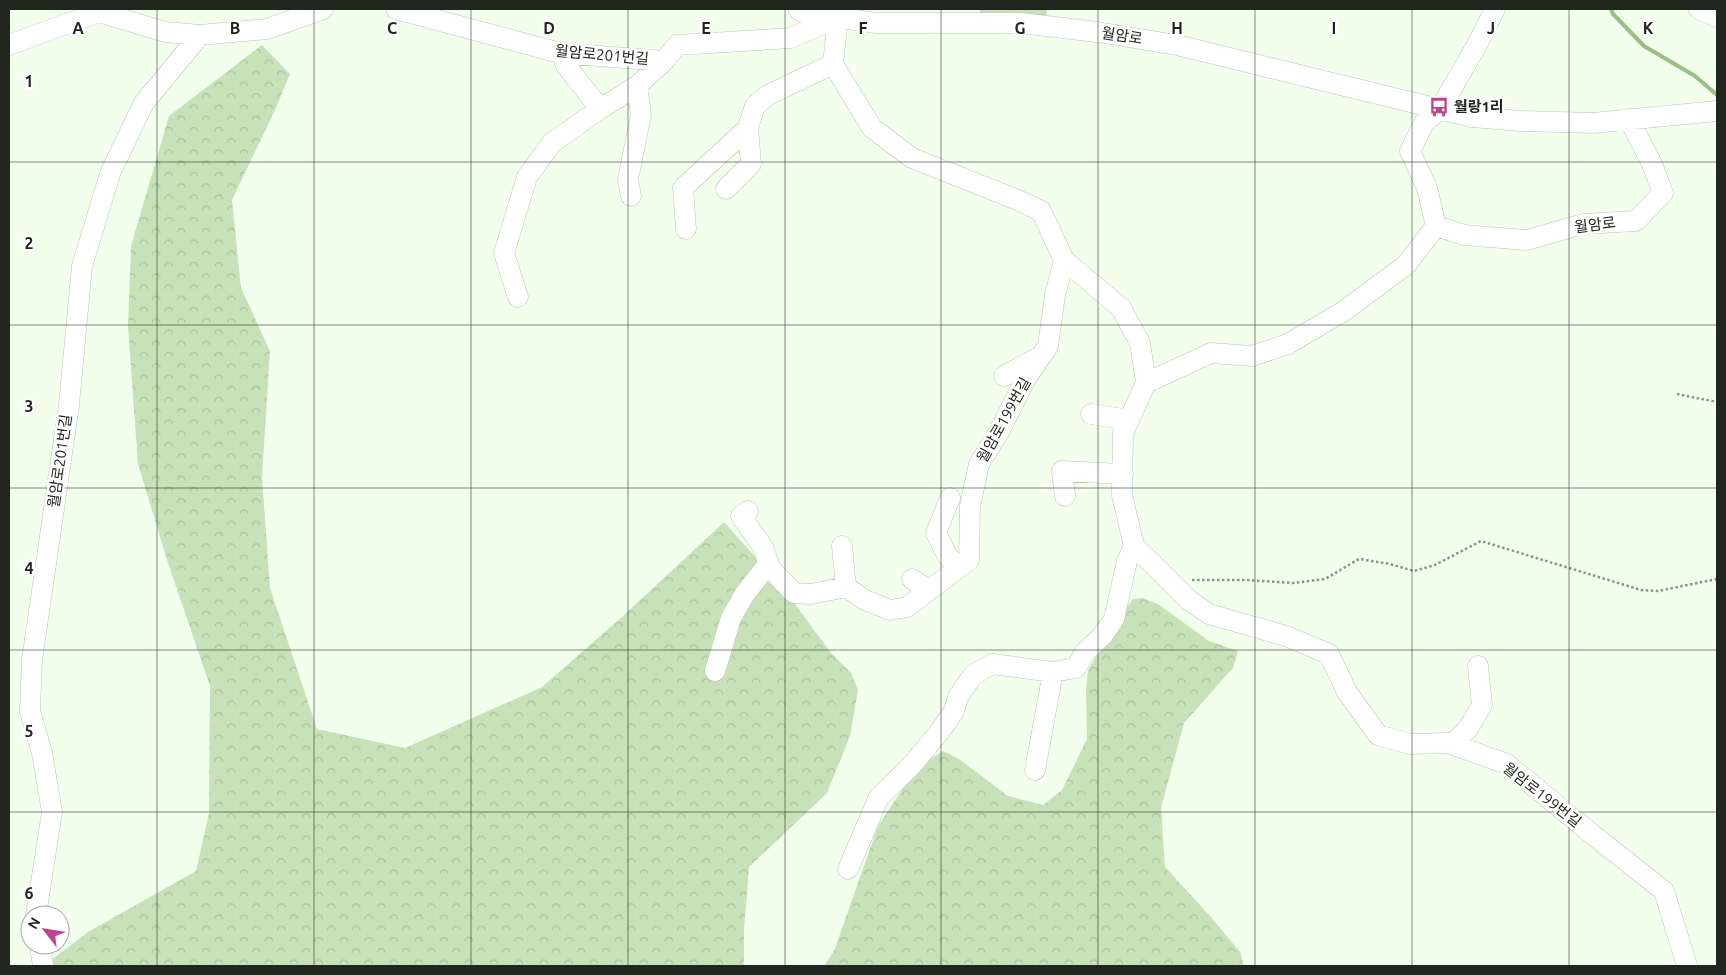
<svg xmlns="http://www.w3.org/2000/svg" width="1726" height="975" font-family="Ubuntu,'Noto Sans KR',sans-serif">
<defs>
<pattern id="forest-crowns" width="20" height="18" patternUnits="userSpaceOnUse" patternTransform="scale(1.25)"><rect width="20" height="18" fill="#c7e2b9"/><path d="M2 6a3 3 0 1 1 6 0M12 15a3 3 0 1 1 6 0" fill="none" stroke="#abc29f"/></pattern>
</defs>
<rect width="100%" height="100%" fill="#f3ffed"/>
<path fill="url(#forest-crowns)" d="M980,9H1047L1045,26L981,23Z
M262,45L290,74L275,110L232,200L241,288L270,351L262,477L270,588L317,729L405,748L542,687L623,616L724,522L784,589L831,653L851,673L858,690L850,736L827,793L749,867L744,930V966H53L51,960L88,932L196,871L209,813L210,686L168,563L138,464L128,326L131,246L169,116Z
M1142,598L1158,604L1209,641L1238,651L1233,668L1184,723L1161,808L1165,867L1211,917L1240,952L1244,966H824L834,951L878,826L917,767L943,751L959,759L1008,796L1043,805L1062,790L1087,739L1086,691L1088,670L1119,618L1133,599Z"/>
<g fill="none" stroke-linecap="round" stroke-linejoin="round">
<path stroke="#98c082" stroke-width="4" d="M1611,9L1613,14L1644,46L1695,76L1717,95"/>
<defs>
<path id="minor" d="M396,9L560,53L664,61L677,45L791,38L838,17
M798,9L802,12L876,23H1021L1097,32L1177,45L1472,117L1521,121L1593,123L1717,111
M1495,9L1478,43L1440,109L1424,123L1410,151L1427,188L1436,226L1464,235L1527,240L1583,224L1636,221L1663,193L1652,164L1629,119
M1699,9L1717,17
M838,17L833,64L872,128L912,158L1020,201L1041,211L1064,260L1121,308L1140,343L1146,383L1123,433L1122,495L1134,546L1190,601L1209,614L1286,636L1329,654L1347,692L1378,735L1410,744L1448,743L1507,764L1593,835L1664,891L1687,966
M9,45L99,12L165,32L200,35L267,29L323,9
M565,64L600,109L637,86
M726,189L751,164L748,128L755,106L768,95L833,64
M631,196L628,179L641,115L637,86L664,61
M686,229L683,188L748,128
M518,297L504,253L527,177L552,143L600,109
M1004,376L1037,358
M1146,383L1211,353L1252,356L1288,344L1344,311L1406,265L1436,226
M1091,414L1129,420
M1065,496L1062,471L1123,474
M950,498L936,533L947,555L958,568
M748,511L741,516L763,547L770,568L794,593L811,594L846,587
M842,546L846,587L865,600L890,610L907,607L969,560L970,506L979,464L999,432L1025,380L1048,346L1055,295L1064,260
M912,579L928,590
M715,671L731,618L744,595L769,563
M1452,744L1468,729L1482,705L1478,666
M1035,770L1053,672L1076,668L1085,652L1103,635L1114,619L1127,561L1134,546
M848,869L879,797L911,766L941,730L954,711L958,697L973,675L992,664L1053,672
M36,915L52,812L42,753L30,711L32,660L69,405L82,266L111,171L144,103L200,35
M40,945L43,966"/>
</defs>
<use href="#minor" stroke="#b7c4b0" stroke-width="21"/>
<path stroke="#8a9386" stroke-width="2.5" stroke-dasharray="2.5 2.5" stroke-linecap="butt" d="M1677,394L1717,402
M1192,580H1245L1293,583L1325,579L1359,559L1390,564L1414,571L1435,565L1481,541L1641,590L1658,591L1717,579"/>
<use href="#minor" stroke="#fff" stroke-width="20"/>
</g>
<path fill="none" stroke="#20251d" stroke-width="1" stroke-opacity="0.55" d="M157,9V966M314,9V966M471,9V966M628,9V966M785,9V966M941,9V966M1098,9V966M1255,9V966M1412,9V966M1569,9V966M9,162H1717M9,325H1717M9,488H1717M9,650H1717M9,812H1717"/>
<defs>
<symbol id="bus-bare" viewBox="-9 -9 18 18"><path d="M-5-6H5V4H4V6H2V4H-2V6H-4V4H-5ZM-3.5-4V0h7V-4ZM-3.5 1.2v1.5H-2V1.2ZM2 1.2v1.5H3.5V1.2Z" fill="#c04393" stroke="#fff" stroke-width="2.5" paint-order="stroke"/></symbol>
</defs>
<g fill-rule="evenodd">
<use href="#bus-bare" x="1425" y="93" width="28" height="28"/>
</g>
<g text-anchor="middle" stroke-width="5" stroke-linejoin="round" paint-order="stroke">
<g font-size="15" fill="#20251d" stroke="#fff">
<text transform="translate(1122 36) rotate(9)" y="5">월암로</text>
<text transform="translate(602 55) rotate(5)" y="5">월암로201번길</text>
<text transform="translate(1595 225) rotate(-7)" y="5">월암로</text>
<text transform="translate(1004 420) rotate(-61)" y="5">월암로199번길</text>
<text transform="translate(60 461) rotate(-82)" y="5">월암로201번길</text>
<text transform="translate(1542 795) rotate(38)" y="5">월암로199번길</text>
</g>
<g font-size="15" font-weight="bold" fill="#20251d" stroke="#fff" text-anchor="start">
<text x="1454" y="112">월랑1리</text>
</g>
</g>
<g font-size="16" text-anchor="middle" font-weight="bold" fill="#20251d" stroke="#fff" stroke-width="5" stroke-linejoin="round" paint-order="stroke">
<text x="78" y="34">A</text>
<text x="235" y="34">B</text>
<text x="392" y="34">C</text>
<text x="549" y="34">D</text>
<text x="706" y="34">E</text>
<text x="863" y="34">F</text>
<text x="1020" y="34">G</text>
<text x="1177" y="34">H</text>
<text x="1334" y="34">I</text>
<text x="1491" y="34">J</text>
<text x="1648" y="34">K</text>
<text x="29" y="87">1</text>
<text x="29" y="249">2</text>
<text x="29" y="412">3</text>
<text x="29" y="574">4</text>
<text x="29" y="737">5</text>
<text x="29" y="899">6</text>
</g>
<rect width="1726" height="975" fill="none" stroke="#20251d" stroke-width="20"/>
<g transform="translate(45 930) rotate(301)"><circle r="24" fill="#ffffff" stroke="#a6a8a5"/>
<path d="M0-4L9 19L0 12L-9 19Z" fill="#c04393"/>
<text y="-8" font-size="14" font-weight="bold" text-anchor="middle" fill="#20251d">N</text>
</g>
</svg>
